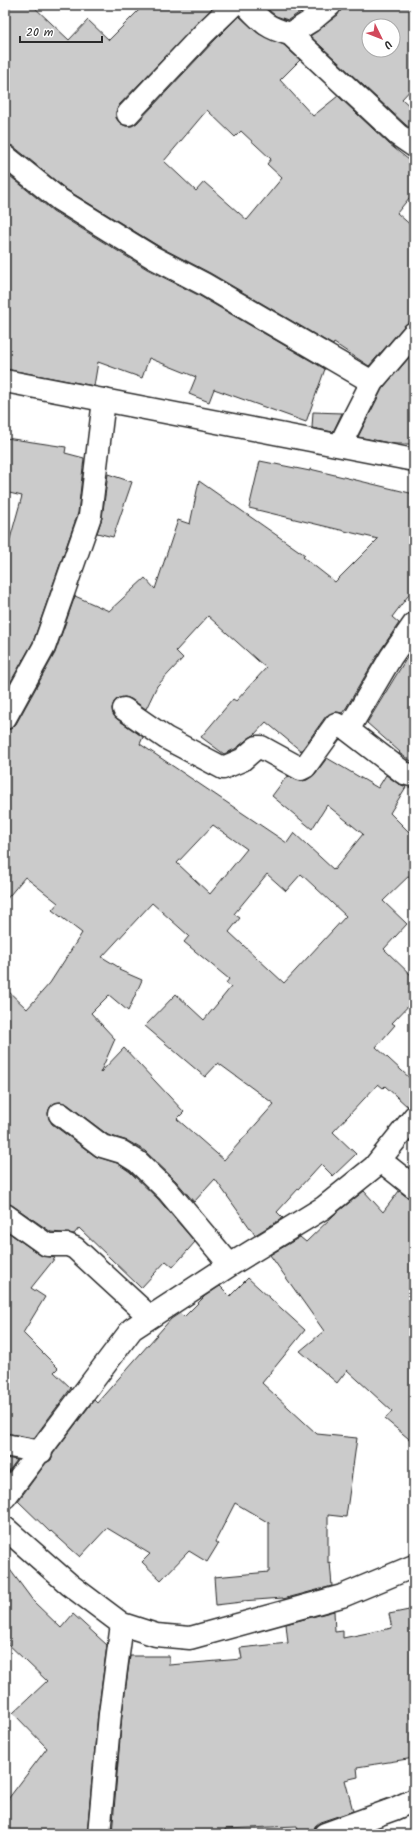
<svg xmlns="http://www.w3.org/2000/svg" width="419" height="1839" font-family="Kalam,sans-serif">
<rect width="100%" height="100%" fill="#fff"/>
<filter id="ink" filterUnits="userSpaceOnUse"><feTurbulence type="fractalNoise" baseFrequency=".025" numOctaves="2"/><feDisplacementMap in="SourceGraphic" scale="8" xChannelSelector="R" yChannelSelector="G"/><feConvolveMatrix kernelMatrix="1 2 1 2 8 2 1 2 1" color-interpolation-filters="sRGB"/></filter>
<g filter="url(#ink)">
<path fill="#cbcbcb" stroke="#2b2b2b" fill-rule="evenodd" d="M12,5H32L69,40L88,20L109,40L144,5H215L119,105L116,112V118L120,123L126,126H132L137,123L214,41L239,16L259,34L284,45L300,60L280,80L313,116L338,96L389,144L414,164V192L397,213L414,228V321L405,325L369,366L334,343L333,345L210,273L160,247L67,190L13,146L5,144V13ZM207,110L235,137L241,131L271,159L267,164L282,178L247,220L204,182L196,191L164,161Z
M263,5H311L288,20L276,16Z
M342,5H414V86L402,99L414,110V131L406,125L310,36L338,15ZM369,26H393V50H369Z
M5,172L53,211L147,269L198,295L325,369L306,422L214,389L209,402L189,394L196,377L149,358L142,378L98,362L94,386L5,369Z
M414,352V444H395L358,437L382,389Z
M313,412L342,413L333,432L312,428Z
M6,438L66,447L65,453L84,458L78,513L33,642L5,692V557L22,496L5,492Z
M260,461L310,471V469L414,494V588L392,617L399,623L380,651L346,708L342,713L336,712L326,716L301,751L266,722L254,735L249,738L235,749L224,754L201,737L233,699L236,701L266,668L208,616L176,651L183,658L157,686L146,709L131,699L125,697L118,698L114,702L112,708L113,714L117,719L143,737L140,744L287,843L294,833L334,870L363,834L327,805L312,829L272,796L287,776L300,781L307,780L315,774L327,758L378,788L386,775L397,783L406,787L390,813L414,837V871L383,901L407,924L384,949L414,978V1000L392,1023L395,1025L376,1047L414,1082V1105L408,1107L385,1086L383,1088L378,1084L333,1132L356,1154L333,1176L321,1164L277,1212L283,1218L255,1235L215,1179L194,1202L176,1181L145,1151L128,1141L108,1135L67,1104L61,1102L55,1103L50,1107L48,1113L49,1119L52,1124L95,1156L117,1163L130,1172L158,1199L195,1242L173,1267L166,1261L141,1288L79,1228L74,1234L51,1232L12,1205L5,1203V988L27,1009L50,983L82,933L52,910L58,903L25,877L5,901V730L11,729L16,724L55,653L75,596L109,611L145,578L155,589L178,520L190,524L199,481L305,555L303,557L335,582L378,539L249,508ZM213,825L247,849L210,894L177,863ZM267,874L286,891L301,874L346,916L284,983L229,932L240,918L234,914ZM152,903L189,936L184,942L229,979L226,983L231,987L204,1020L176,994L145,1026L205,1077L218,1063L274,1104L224,1160L177,1119L184,1112L124,1048L100,1073L115,1039L91,1013L109,995L128,1011L142,980L119,970L120,968L102,957Z
M108,474L132,482L113,537L97,533L102,518Z
M414,646V763L399,753L400,752L367,723Z
M364,1191L383,1212L399,1191L407,1197L414,1199V1443L385,1419L392,1411L347,1370L337,1383L300,1351L324,1331L270,1255L300,1237L306,1242L335,1214Z
M5,1230L40,1255L55,1258L31,1288L45,1297L23,1333L58,1368L54,1372L71,1388L34,1438L5,1433Z
M248,1278L305,1330L262,1383L317,1434L357,1438L346,1517L328,1515V1563L330,1562L332,1586L283,1599V1598L242,1601V1602L216,1605L214,1577L269,1572V1523L235,1503L215,1542L218,1544L207,1562L189,1551L161,1580L142,1562L150,1554L107,1528L80,1557L51,1531L50,1532L18,1501L46,1463L51,1460L53,1454L94,1400L97,1403L171,1319L180,1313L184,1317L205,1296L220,1286L230,1296Z
M5,1458L17,1460L5,1476Z
M5,1563L34,1602L61,1628L73,1614L107,1645L98,1713L87,1834H5V1803L47,1748L13,1713L47,1681L5,1641Z
M414,1609V1758L357,1767L358,1777L345,1780L353,1811L320,1822L315,1826L313,1833L308,1834H299L297,1826L225,1829L226,1834H112L122,1715L130,1656H169V1665L242,1659L240,1648L288,1643L286,1624L334,1611L335,1632L343,1631V1638L392,1628L389,1614Z"/>
<g fill="none" stroke-linecap="round" stroke-linejoin="round">
<defs>
<path id="minor" d="M246,5C262,22 267,28 290,34L398,135L414,146
M290,34L311,21L330,5
M128,114L205,32L233,5
M5,156L60,200L154,258L204,284L372,382
M340,445L372,382L414,333
M124,709L166,738L223,768L242,760L257,747H261L301,769L305,767L336,724L348,730L404,773L414,776
M5,718L44,647L90,516L104,400
M348,730L391,657L414,624
M60,1114L102,1146L122,1152L138,1162L167,1190L230,1265
M380,1160L414,1187
M5,1215L47,1245H68L75,1248L150,1317
M5,1445L41,1452
M5,1497L132,1329L230,1265L323,1208L374,1167L414,1117
M5,1528L70,1585L122,1624L156,1635L190,1638L342,1596L414,1566
M99,1834L110,1714L122,1624
M325,1834L394,1809L414,1800"/>
<path id="tertiary" d="M5,381L414,460"/>
</defs>
<use href="#minor" stroke="#2b2b2b" stroke-width="25"/>
<use href="#tertiary" stroke="#2b2b2b" stroke-width="25"/>
<use href="#minor" stroke="#fff" stroke-width="22"/>
<use href="#tertiary" stroke="#fff" stroke-width="22"/>
</g>
</g>
<rect width="419" height="1839" fill="none" stroke="#fff" stroke-width="20"/>
<rect x="10" y="10" width="399" height="1819" fill="none" stroke="#2b2b2b" stroke-width="1.5" filter="url(#ink)"/>
<g transform="translate(381 38) rotate(133)"><circle r="19" fill="#ffffff" stroke="#aaaaaa"/>
<path d="M0-3L7 15L0 10L-7 15Z" fill="#d1495b"/>
<text y="-6" font-size="11" font-weight="bold" text-anchor="middle" fill="#2b2b2b">U</text>
</g>
<path d="M20 36v6h82v-6" fill="none" stroke="#2b2b2b" stroke-width="2"/>
<text x="26" y="36" font-size="12" fill="#2b2b2b" stroke="#ffffff" stroke-width="3" paint-order="stroke">20 m</text>
</svg>
